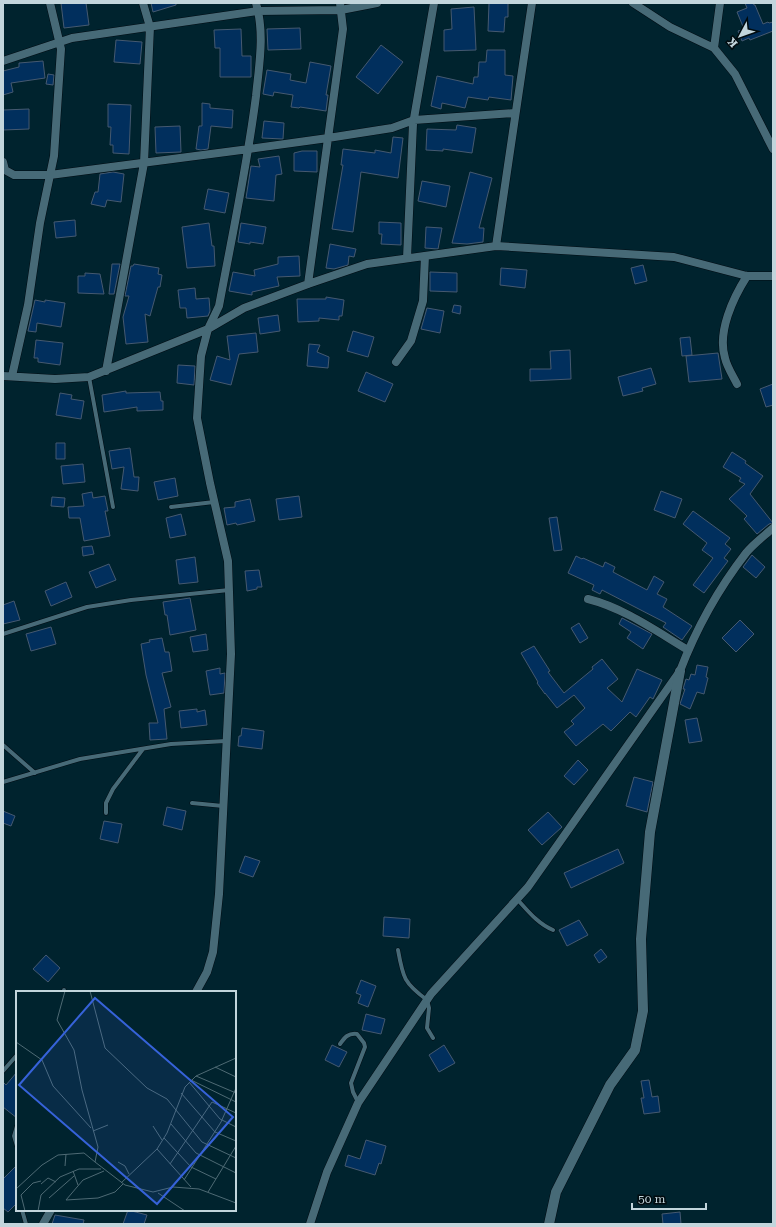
<svg xmlns="http://www.w3.org/2000/svg" width="776" height="1227" font-family="'Roboto Serif',serif">
<rect width="100%" height="100%" fill="#00232e"/>
<path fill="#012f5d" stroke="#455970" d="M61,3H86L89,25L64,28Z
M151,3H176V5L153,12Z
M489,3H508V17H505L504,32L488,31Z
M745,3H753L754,5H755L763,24L768,22L769,23L773,22V31L750,40L749,38L742,41L738,31L744,29L737,12L747,8Z
M474,7L476,50L444,51V30L452,29L451,9Z
M300,28L301,49L268,50L267,29Z
M241,29L242,56H251V77H220V48H215L214,30Z
M116,40L142,42L140,64L114,62Z
M381,45L403,62L378,94L356,77Z
M487,50H505V75L513,76L511,100L489,97L488,100L468,97L465,108L442,103L441,109L431,106L437,76L473,84L474,77H478L479,62H486Z
M43,61L45,78L11,83L13,92L3,95V71L19,67V63Z
M310,62L331,66L326,95H328L326,111L300,107L299,108L291,107L293,95L274,92L273,96L263,94L267,70L291,74L290,80L306,83Z
M48,74L54,75L53,85L46,84Z
M202,103L210,104V108L233,110L232,128L211,126L208,149L201,150L196,149L199,126H202Z
M108,104L131,105L129,154L113,153V145H110L111,127H108Z
M29,109V129L3,130V110Z
M264,121L284,123L283,139L262,138Z
M457,125L476,128L472,153L443,149V151L426,150L427,129L456,130Z
M180,126L181,152L156,153L155,127Z
M393,137L403,138L398,178L361,172L353,232L332,229L343,165H341L343,149L375,153V150L391,153Z
M302,151H317V172L294,171V153Z
M279,156L282,174L276,175L274,201L246,198L251,166L260,167L258,159Z
M113,172L124,174L121,202L107,200L105,207L91,204L95,192H98L100,174Z
M470,172L492,178L479,228H484L483,242L467,244L452,243Z
M422,181L450,186L446,207L418,201Z
M208,189L229,193L225,213L204,209Z
M75,220L76,236L56,238L54,222Z
M379,222L401,223V245L381,244L382,234H379Z
M209,223L212,246H214L215,266L187,268L182,227Z
M241,223L266,227L263,244L250,242V244L238,242Z
M426,227L442,228L438,249L425,248Z
M330,244L356,249L354,257L349,256L348,265L334,269L326,268Z
M299,256L300,276L277,277L279,286L252,292V295L229,291L233,272L255,276L254,270L278,264V257Z
M112,264H120L114,294H109Z
M134,264L159,268L158,274L162,275L160,287H158L150,316L145,314L148,342L126,344L123,317L129,296H125L131,266H133Z
M643,265L647,281L635,284L631,268Z
M501,268L527,270L525,288L500,285Z
M430,272L457,273V292L430,291Z
M85,273L100,274L104,294L78,293V276H85Z
M195,288L196,299L209,298L210,311L208,316L187,318L186,308H180L178,290Z
M326,297L344,300L342,316H339V320L319,318V321L298,322L297,299H326Z
M35,300L45,302V300L65,303L61,327L37,323L36,332L28,331Z
M454,305L461,306L460,314L452,312Z
M427,308L444,311L440,333L421,329Z
M278,315L280,331L260,334L258,318Z
M353,331L374,337L368,357L347,351Z
M256,333L258,352L239,354L231,385L210,380L217,356L230,360L227,336Z
M690,337L692,355L682,356L680,338Z
M36,340L63,343L60,365L38,362V358H34Z
M309,344L320,345L317,352L329,357L328,368L307,366Z
M570,350L571,379L530,381V369H551L550,351Z
M718,353L722,379L689,382L686,356Z
M178,365L195,366L194,385L177,383Z
M651,368L656,384L642,388L643,391L623,396L618,377Z
M366,372L393,384L385,402L358,391Z
M773,384V405L766,407L760,389Z
M126,391V393L160,392L161,401H163V410L137,411V407L104,412L102,395Z
M60,393L72,395L71,399L84,401L81,419L56,415Z
M56,443H65V459H56Z
M130,448L134,477H139L138,491L121,489L124,467L112,469L109,451Z
M732,452L746,461L745,463L763,476L750,494L773,523L769,524L757,534L744,519L747,516L729,499L745,484L739,481L741,478L723,467Z
M83,464L85,482L63,484L61,466Z
M175,478L178,496L158,500L154,482Z
M661,491L682,499L675,518L654,510Z
M92,492L93,498L105,496L108,511H105L110,536L84,541L80,518H69L68,507L84,506L82,494Z
M299,496L302,517L279,520L276,499Z
M52,497L65,498L64,507L51,506Z
M250,499L255,521L237,525L236,523L227,525L224,508L235,507V502Z
M693,511L730,538L725,544L731,549L724,558L728,561L704,593L693,585L713,558L702,550L707,543L683,524Z
M181,514L186,535L170,538L166,518Z
M557,517L562,550L554,551L549,518Z
M92,546L94,554L83,556L82,547Z
M752,555L765,567L756,578L743,567Z
M576,556L582,559L583,558L603,567L605,562L615,567L613,572L647,590L654,576L664,582L657,594L667,599L663,607L692,626L682,640L663,627L666,623L602,590L600,594L592,590L594,585L568,573Z
M195,557L198,582L179,584L176,560Z
M109,564L116,580L96,588L89,572Z
M259,570L262,587H257V589L247,591L245,571Z
M66,582L72,597L51,606L45,591Z
M190,598L196,630L170,635L167,615H165L163,602Z
M14,601L20,620L3,624V605Z
M622,618L652,634L643,649L627,638L631,632L619,624Z
M740,620L754,634L736,652L722,638Z
M579,623L588,638L580,643L571,628Z
M51,627L56,644L31,651L26,634Z
M206,634L208,650L193,652L190,637Z
M162,638L165,652H169L172,671L162,673L171,707L164,709L167,739L150,740L149,723H158L146,675L141,644L150,642L149,640Z
M534,646L550,671L548,672L564,693L593,669L592,667L602,659L618,679L607,688L622,702L637,669L662,680L653,699L650,697L636,717L630,712L611,731L603,724L576,746L564,732L574,724L571,721L585,708L574,695L557,708L545,693V694L537,683L538,682L521,653Z
M697,665L708,667L706,677L708,678L704,694L697,692L690,709L680,704L685,689H683L686,679L689,680L691,674L695,675Z
M220,668V674L225,673L224,693L210,695L206,671Z
M197,709V712L205,710L207,725L181,728L179,711Z
M697,718L702,741L689,743L685,720Z
M242,728L264,731L262,749L238,746L239,736H241Z
M578,760L588,770L574,785L564,776Z
M634,777L653,782L647,812L626,806Z
M167,807L186,811L182,830L163,825Z
M3,811L15,816L11,826L3,823Z
M548,812L562,827L542,845L528,830Z
M104,821L122,824L118,843L100,839Z
M618,849L624,863L571,888L564,873Z
M245,856L260,861L253,877L239,872Z
M384,917L410,919L409,938L383,936Z
M579,920L588,935L567,946L559,930Z
M601,949L607,957L599,963L594,955Z
M46,955L60,968L48,982L33,969Z
M361,980L376,986L368,1007L358,1003L361,995L356,993Z
M366,1014L385,1019L381,1034L362,1030Z
M332,1045L347,1052L339,1067L325,1060Z
M444,1045L455,1063L439,1072L429,1055Z
M17,1072V1118L3,1107V1082L6,1085Z
M649,1080L652,1097L658,1096L660,1112L644,1114L641,1098H644L641,1081Z
M366,1140L386,1146L381,1164L379,1163L375,1175L345,1166L348,1155L360,1159Z
M17,1165V1203L8,1212L3,1208V1179Z
M128,1210L147,1215L144,1224H123Z
M680,1212L681,1224H663L662,1214Z
M55,1215L84,1220L83,1224H52Z"/>
<g fill="none" stroke-linecap="round" stroke-linejoin="round">
<defs>
<path id="service" d="M89,377L113,507
M171,507L214,502
M3,634L87,607L131,600L229,590
M3,745L35,773
M3,782L80,759L171,744L226,741
M192,803L223,806
M106,813V803L113,789L143,749
M517,899C528,911 538,924 553,930
M398,950C403,978 404,983 427,1000L429,1008L427,1028L433,1038
M64,990V992
M340,1044C345,1037 348,1033 357,1034L364,1043L365,1047L351,1083L353,1092L358,1102
M3,1071L17,1055
M17,1126L14,1136L17,1146
M22,1210L26,1224"/>
<path id="minor" d="M633,3L670,27L714,48L735,74L773,149
M714,48L720,3
M3,61L72,38L258,11L341,10L377,3
M3,162L5,170L14,175H50L249,149L328,138L392,128L414,120L515,113
M496,246L532,3
M407,258L413,124L434,3
M308,284L343,29L340,3
M396,362L411,341L423,301L425,256
M106,371L144,163L150,27L143,3
M3,376L55,379L89,377L208,329L244,308L308,284L367,264L496,246L674,257L747,276H773
M12,376L28,305L40,223L54,156L61,49L50,3
M737,384C733,376 727,367 725,358C717,332 733,298 747,276
M588,599C624,608 656,631 688,650
M196,992L207,972L213,952L219,894L231,654L228,561L210,483L197,418L201,356L208,329L219,306C232,236 247,167 256,96C259,65 265,34 256,3
M43,1224L51,1210
M310,1224L327,1172L358,1103L431,994L528,887L680,671C696,629 719,588 746,553C753,544 764,536 773,528"/>
<path id="tertiary" d="M549,1224L556,1192L610,1085L635,1050L643,1011L641,939L650,832L680,671"/>
</defs>
<use href="#service" stroke="#000c13" stroke-width="5"/>
<use href="#minor" stroke="#000c13" stroke-width="9"/>
<use href="#tertiary" stroke="#000c13" stroke-width="11"/>
<use href="#service" stroke="#476a77" stroke-width="4"/>
<use href="#minor" stroke="#476a77" stroke-width="8"/>
<use href="#tertiary" stroke="#476a77" stroke-width="10"/>
</g>
<g transform="translate(16 991)">
<rect width="220" height="220" fill="#00232e"/>
<path fill="none" stroke="#4e6a74" stroke-width="1" d="M49,0L41,29L58,59L66,99L82,156L79,171L109,194L137,201L157,196L183,198L220,212M74,0L89,57L131,97L151,108L186,151L220,167M0,51L26,69L37,95L75,137M199,76L220,86M180,85L220,102M175,89L220,111M173,91L204,128L220,136M165,102L199,141L220,150M155,133L180,162L220,182M137,135L146,149M77,140L92,134M148,147L175,176L200,188M141,158L175,196M102,171L109,175L113,183M154,173L196,111L220,122M49,175L50,163M57,180L62,194M88,180L67,189L50,209L82,207L99,201L107,193M168,189L205,131L220,97M105,192L141,158L151,142L169,96L180,85L220,67M25,193L32,187L40,191M0,198L26,174L42,164L68,162L79,171M192,201L220,155M142,202L169,220M33,207L58,185M9,220L5,204L17,192L25,190M22,220L25,204L44,186L63,178H85"/>
<path fill="#3662d9" fill-opacity="0.15" stroke="#3662d9" stroke-width="2" d="M79,7L217,126L141,213L3,94Z"/>
<rect width="220" height="220" fill="none" stroke="#c2d5dc" stroke-width="2"/>
</g>
<rect width="776" height="1227" fill="none" stroke="#c2d5dc" stroke-width="8"/>
<g transform="translate(740 36) rotate(229)" stroke="#010b0f" stroke-width="3" paint-order="stroke">
<path d="M0-3L7 15L0 10L-7 15Z" fill="#c2d5dc"/>
<text y="-6" font-size="11" font-weight="bold" text-anchor="middle" fill="#c2d5dc">K</text>
</g>
<path d="M632 1203v6h74v-6" fill="none" stroke="#c2d5dc" stroke-width="2"/>
<text x="638" y="1203" font-size="12" fill="#c2d5dc" stroke="#010b0f" stroke-width="3" paint-order="stroke">50 m</text>
</svg>
